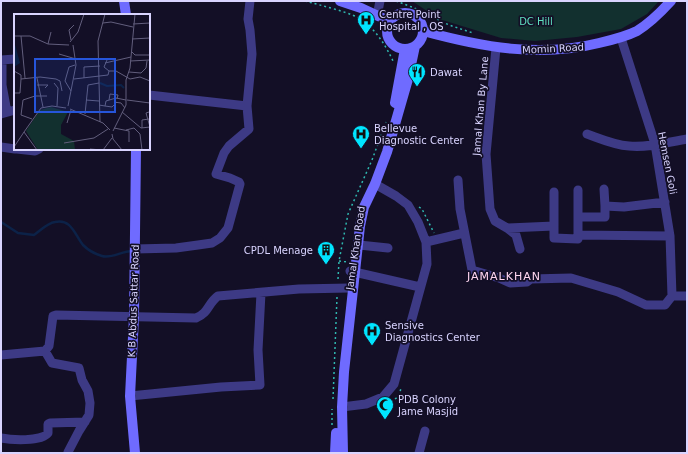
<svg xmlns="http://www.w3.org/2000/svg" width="688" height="454" font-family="'DejaVu Sans',sans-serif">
<rect width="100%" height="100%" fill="#130f26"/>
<path fill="#12302f" d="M412,1H659L647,14L621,29L577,37L535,41L501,38L439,19Z"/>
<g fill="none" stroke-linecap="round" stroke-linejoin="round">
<path stroke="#0c2248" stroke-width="2.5" d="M1,222L18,233L34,235C40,231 47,223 55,222C71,218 75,235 83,245C88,250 95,254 102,256C111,259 122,251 132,251"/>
<path stroke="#2fb8b0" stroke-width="1.5" stroke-dasharray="2 3" stroke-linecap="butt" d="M305,1C319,5 354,13 364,21C377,32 386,46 393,61
M396,1L417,9L449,25L473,33
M419,207L422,209L434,233
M339,261L347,262
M338,279L339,261L348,214L372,160L386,122
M333,399L337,297
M391,402L399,396L401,388
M332,425V409"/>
<path stroke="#3d3a85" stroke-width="9" d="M377,16L380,1
M621,38L655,144L670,236L672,296
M496,48L486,154L490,209L495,221L507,228L516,235L520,249
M1,60L15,59
M2,60V85L7,112
M149,95L247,106
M1,114L15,110
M587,134C601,139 614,145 629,146C648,148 669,142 687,139
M1,147L15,149
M17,149L35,151L39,149
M458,180L460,209L472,270L499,278L510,283L527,282L531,279L571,278L618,292L646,305H665L672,296
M604,189L605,206L624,207L665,202
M554,192V238L578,239V235
M605,206V217H578V235L670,236
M578,217V190
M507,228L554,226
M426,242L464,233
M359,245L388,248
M135,249L176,248L198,245L212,243L220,238L228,228L240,184L239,182L230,178L216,174L224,153L229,146L249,129L247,106L252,54L250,30L248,19L250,1
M350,271L420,287
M672,296H687
M45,351L52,363L79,368L82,380L88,391L90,403L89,415L79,431L68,452
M1,355L45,351L49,346L53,316L56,315L196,318C209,313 208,303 218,296L299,289L349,288
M130,396L221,387L260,385L258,350L261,293
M342,407L366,404L383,397L394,384L427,264L426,242L418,222L408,205L396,196L375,184
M1,438C11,440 41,442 48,433V424L50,423L85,422
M419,453L425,431"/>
<path stroke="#6f6bff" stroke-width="10" d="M124,1L126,15
M340,1L361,8L389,21
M387 31a18 18 0 1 1 36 0a18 18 0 1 1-36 0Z
M423,31C482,47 539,58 599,43C612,40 625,37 637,31C650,23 661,12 671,1
M395,103L405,49
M135,453L130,396L134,317L136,149
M335,453L336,433
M343,453L342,407L344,372L360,226L364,207L375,184L387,152L408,79L415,46"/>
</g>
<defs>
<symbol id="hospital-pin" viewBox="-11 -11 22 30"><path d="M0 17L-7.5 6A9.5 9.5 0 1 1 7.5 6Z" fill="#00e5ff" stroke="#130f26"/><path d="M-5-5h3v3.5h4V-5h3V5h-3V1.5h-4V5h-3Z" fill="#111"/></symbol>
<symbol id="restaurant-pin" viewBox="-11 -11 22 30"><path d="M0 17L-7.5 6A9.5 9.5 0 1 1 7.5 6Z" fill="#00e5ff" stroke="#130f26"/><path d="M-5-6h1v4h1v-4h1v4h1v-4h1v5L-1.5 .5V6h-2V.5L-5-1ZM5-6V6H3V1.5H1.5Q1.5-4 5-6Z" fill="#111"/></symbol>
<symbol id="building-pin" viewBox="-11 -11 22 30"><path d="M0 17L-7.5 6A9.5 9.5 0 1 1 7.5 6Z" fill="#00e5ff" stroke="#130f26"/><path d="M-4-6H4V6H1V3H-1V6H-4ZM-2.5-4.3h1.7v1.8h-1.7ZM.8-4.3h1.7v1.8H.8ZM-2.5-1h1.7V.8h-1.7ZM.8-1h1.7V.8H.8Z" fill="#111"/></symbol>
<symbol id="mosque-pin" viewBox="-11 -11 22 30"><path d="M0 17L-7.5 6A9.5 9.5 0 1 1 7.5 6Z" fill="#00e5ff" stroke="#130f26"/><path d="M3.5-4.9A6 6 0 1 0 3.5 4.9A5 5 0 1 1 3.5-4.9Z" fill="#111"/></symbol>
</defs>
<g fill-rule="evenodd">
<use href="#hospital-pin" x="356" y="10" width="20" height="27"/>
<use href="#restaurant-pin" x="407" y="62" width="20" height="27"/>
<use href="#hospital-pin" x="351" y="124" width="20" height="27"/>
<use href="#building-pin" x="316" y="240" width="20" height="27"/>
<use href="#hospital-pin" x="362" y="321" width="20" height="27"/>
<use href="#mosque-pin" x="375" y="395" width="20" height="27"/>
</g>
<g text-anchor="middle" stroke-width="3.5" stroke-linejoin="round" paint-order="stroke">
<g font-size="10" fill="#d9d4ff" stroke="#130f26" text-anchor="start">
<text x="379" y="18">Centre Point<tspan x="379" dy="12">Hospital , OS</tspan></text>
<text x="430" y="76">Dawat</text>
<text x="374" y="132">Bellevue<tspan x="374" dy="12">Diagnostic Center</tspan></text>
<text x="313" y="254" text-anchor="end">CPDL Menage</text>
<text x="385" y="329">Sensive<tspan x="385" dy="12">Diagnostics Center</tspan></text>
<text x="398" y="403">PDB Colony<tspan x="398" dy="12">Jame Masjid</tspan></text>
</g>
<g font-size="10" fill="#5fe0c0" stroke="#130f26">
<text x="536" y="25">DC Hill</text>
</g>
<g font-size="10" fill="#d9d4ff" stroke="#130f26">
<text transform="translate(553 48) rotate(-3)" y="4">Momin Road</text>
<text transform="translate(480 106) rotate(-85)" y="4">Jamal Khan By Lane</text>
<text transform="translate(668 163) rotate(79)" y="4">Hemsen Goli</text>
<text transform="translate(355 248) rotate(-82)" y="4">Jamal Khan Road</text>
<text transform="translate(133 301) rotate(-88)" y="4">K B Abdus Sattar Road</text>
</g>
<g font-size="11" letter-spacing="1" fill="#ffd6f0" stroke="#130f26">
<text x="504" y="280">JAMALKHAN</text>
</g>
</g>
<g transform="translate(14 14)">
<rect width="136" height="136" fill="#130f26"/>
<path d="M37,93L54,98L47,111V120L60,127L61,136H24L12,117L26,96Z" fill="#12302f"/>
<path d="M0,27L6,49L0,53Z" fill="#0c2248"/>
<path fill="none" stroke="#0c2248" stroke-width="2" d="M86,69L93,72L107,71L110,74"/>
<path fill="none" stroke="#625e7d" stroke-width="1" d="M89,9L97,8L119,13M119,10L136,9M0,22H16L34,30L55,31M7,22L11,64M118,25L136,24M57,26L55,16L60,11M56,28L64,18L70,0M34,30L37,18M118,38L121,41H136M45,40L62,45M93,46L90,53L95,57M116,47L136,46M91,49L117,43M0,57L7,61V65L6,79H0M115,58L127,59L132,54L133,47M23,64L29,93M70,64V53L86,52M7,65L26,63L42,65L46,67L48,77M60,65L94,61L95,57H102L116,65L126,63L136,67M40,69L44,74L43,92M23,71H34L31,74M57,77L51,67L55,53L61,51M72,86L85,87M95,86L96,80L104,81L103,85M113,86L136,89M100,88L107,89L111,94M85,91L91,92L92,87L102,84L112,86M54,92L62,51L59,31M91,92L98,93L103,88M56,95L89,109L96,116M108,98L127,114L136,113M135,98L132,99L136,113M71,100L74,71L85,69M18,105L7,101L9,86L21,82H33M86,108L84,27L91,0M53,109L57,96M100,114L115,117V128M128,114V106L135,105M112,116L120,114L126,120L128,136M99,117L112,91V66L116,54L121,0M10,118L27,94L38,92L52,94M10,118L23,136M98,120L99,125L108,136M50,129L80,124L94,115M0,133L10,118M76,135L88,136M89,136L98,124"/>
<path fill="#2655da" fill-opacity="0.15" stroke="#2655da" stroke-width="2" d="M21,45H101V98H21Z"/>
<rect width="136" height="136" fill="none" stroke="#d9d4ff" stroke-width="2"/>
</g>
<rect width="688" height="454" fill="none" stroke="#d9d4ff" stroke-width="4"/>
</svg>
